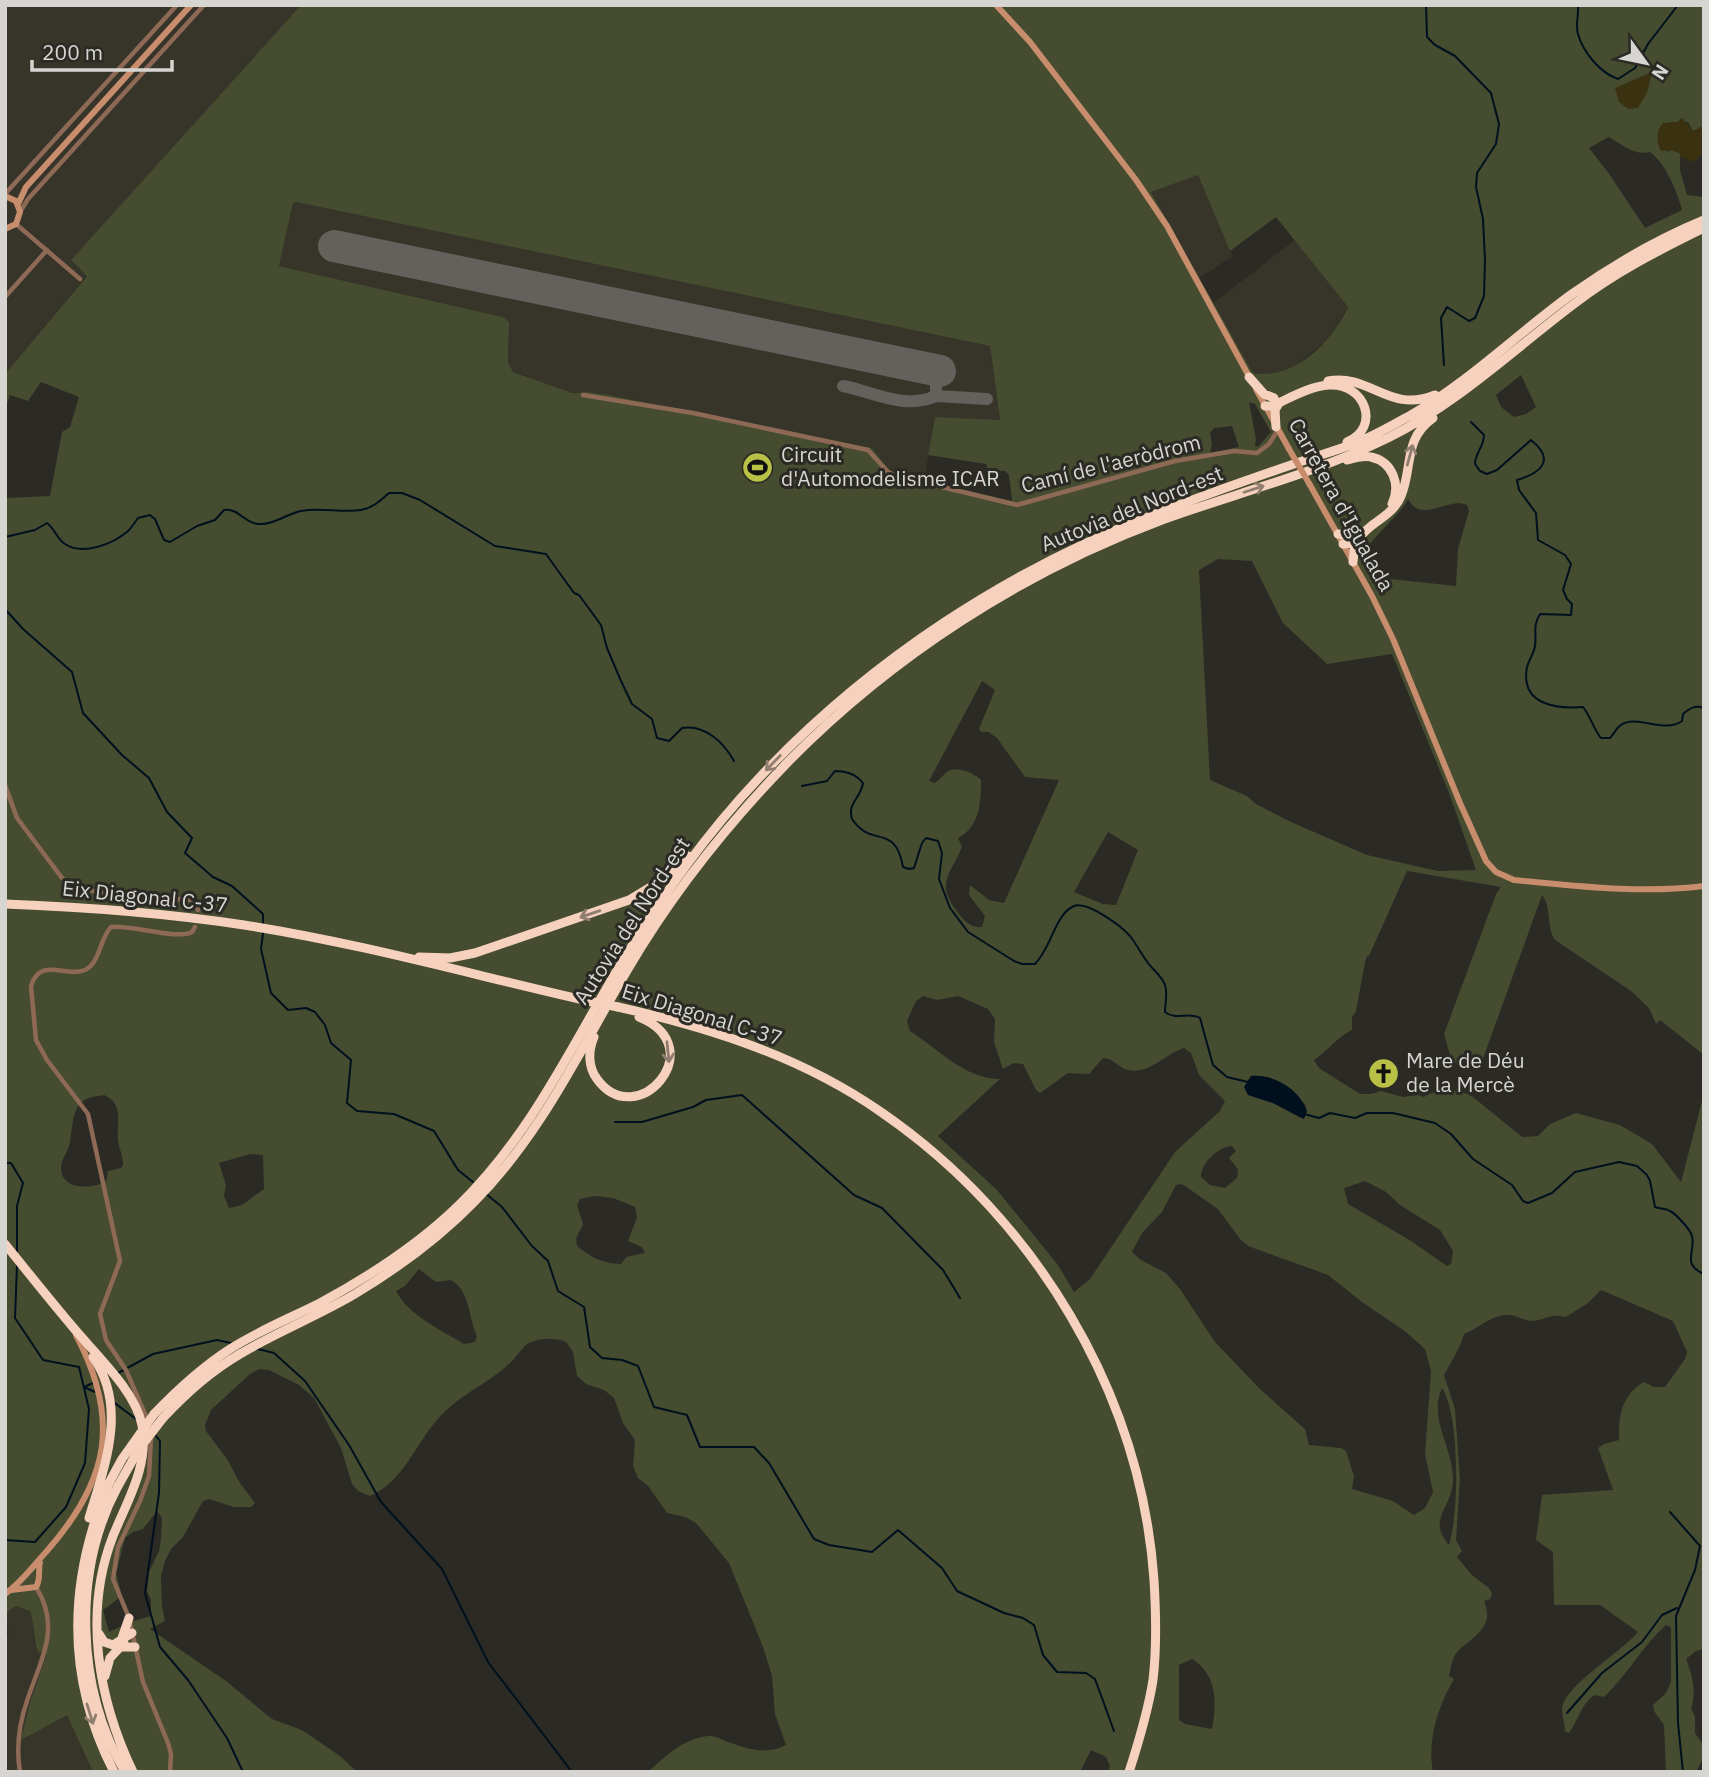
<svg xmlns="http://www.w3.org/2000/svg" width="1709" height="1777" font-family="'IBM Plex Sans',sans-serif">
<rect width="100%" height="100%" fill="#2b2a24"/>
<path fill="#37352a" d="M5,5H301L71,260L87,275L5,374Z
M1198,175L1233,256L1199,278L1151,191Z
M296,202L990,346L1000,421L935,417L924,480L889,470L872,448L608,395L587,392L572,393L559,390L511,370L508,363L509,323L503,317L279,266L293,203Z
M1295,240L1348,307L1331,336L1296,367L1270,375L1253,373L1213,303Z
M16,1606L23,1607L30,1611L33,1619L34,1642L48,1654L30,1703L22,1739L67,1714L93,1772H5V1643L9,1632L5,1627V1613Z"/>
<path fill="#454c30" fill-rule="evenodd" d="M301,5H1704V126L1693,131L1688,122H1671L1666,152L1672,150L1680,153V170L1687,195L1704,197V1055L1660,1020L1656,1024L1649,1008L1631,991L1555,940C1546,927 1552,907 1542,895L1479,1070L1452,1062L1444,1034L1496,894L1501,887L1407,871L1369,956H1367L1365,962L1356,1011L1352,1017V1030C1337,1037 1328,1051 1314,1060L1319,1068L1360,1094H1371L1381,1091L1403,1097L1418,1095L1424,1097C1438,1088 1458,1088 1473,1097L1522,1137L1538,1136L1550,1124L1576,1113L1620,1125L1652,1144L1681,1182L1704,1093V1649L1696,1651L1686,1659C1692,1674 1697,1692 1691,1708L1695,1717V1733L1704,1746V1757L1696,1772H1666L1664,1725L1654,1711L1653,1705L1666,1693L1671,1682V1627L1666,1625C1641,1647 1628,1675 1604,1697L1594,1695C1581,1705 1578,1720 1569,1733L1565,1731C1565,1722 1560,1713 1563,1704C1570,1683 1622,1651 1638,1632L1600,1605H1554L1553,1552L1536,1540L1542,1495L1613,1490L1598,1448L1604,1444L1619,1440C1618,1417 1622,1394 1644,1382L1654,1387H1665L1685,1359L1687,1352L1673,1321L1601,1290L1588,1303L1566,1317C1548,1313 1547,1320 1533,1321C1525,1321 1518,1316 1510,1315C1491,1314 1480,1328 1464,1334L1459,1348L1444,1375L1455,1409L1460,1479L1456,1540L1462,1551L1457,1557L1472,1575L1489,1588L1492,1593L1490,1599L1484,1601C1495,1627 1475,1635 1459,1650C1452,1656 1451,1667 1449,1676L1454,1679C1438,1706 1427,1740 1433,1772H1108L1110,1766L1106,1757L1091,1750L1080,1772H648C666,1756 682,1739 708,1736C713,1735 718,1738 723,1740C744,1748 765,1756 786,1745L775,1714L772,1676L763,1647L729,1563L696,1523L685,1517L667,1513L648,1486L638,1478L633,1466L635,1440L623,1423L614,1398L604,1390L586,1384L577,1376L573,1352L566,1342C555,1337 540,1338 529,1343C522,1347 516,1358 510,1363C488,1384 458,1395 437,1420C415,1445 403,1482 370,1496L358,1491L352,1484L341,1448L314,1398L299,1385L269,1370L259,1369L250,1374L211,1410L205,1425L206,1431L227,1459L240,1483L255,1503L251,1507H234L209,1499L203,1501L183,1537L171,1549L165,1561L161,1576L162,1606L165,1621L150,1629L226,1681L272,1719L302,1730L340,1756L357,1772H93L67,1715L21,1740L30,1703L47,1654L38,1652C33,1639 35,1624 30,1611L16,1606L5,1613V498L50,496L62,432L70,427L79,397L41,382L28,401L10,395L5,409V374L87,276L71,260ZM1609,137C1622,145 1635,156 1650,152C1666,164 1677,191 1682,210L1645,228L1610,175L1589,148ZM1198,175L1230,251L1276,217L1348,307C1332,342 1295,380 1253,373L1151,192ZM296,202L990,346L1000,420L935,417L928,455L986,464L988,470L1005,471L1009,475L1012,501L898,474L889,470L872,448L608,395L587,392L572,393L513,372L508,363L509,322L503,317L279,266L293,203ZM1521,375L1536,407L1526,414L1514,417L1501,407L1496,395ZM1249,402L1255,404L1271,432L1258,447L1255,446L1256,439ZM1232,426L1239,447L1210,453L1212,445L1210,433L1214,428ZM1408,499C1422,525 1448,496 1467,505L1469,511L1458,549L1456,586L1372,577C1369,571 1364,563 1364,556C1364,544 1400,516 1408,499ZM1218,559L1252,561L1283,623L1327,664L1392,654L1449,793L1476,870L1438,871L1367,855L1291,822L1256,804L1247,796L1210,780L1199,570ZM982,681L995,690L979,729L981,732H988L997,738L1025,777L1059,780L1004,903L989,900L970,885L969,895L985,916L982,927H977C967,925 962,918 956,910C935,883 952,872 962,847L958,838C980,827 981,802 981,780C974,773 958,766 948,771C944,774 939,780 935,783L929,781ZM1108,832L1138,850L1116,905L1103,904L1074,892ZM923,996L937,1000L958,996L988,1009L995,1019L994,1042L1003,1069L1014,1063L1023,1064L1036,1090L1040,1093L1068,1073L1089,1074L1103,1058C1114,1058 1118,1068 1128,1070C1149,1075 1165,1054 1184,1048L1191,1053L1199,1075L1225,1101L1220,1111L1175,1152L1090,1279L1074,1292L1058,1265L997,1190L938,1136L1000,1079C965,1079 938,1049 910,1031L907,1021L916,1001ZM1251,1076C1274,1074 1293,1088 1306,1106L1301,1118L1273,1103L1249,1095L1247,1082ZM104,1095C125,1104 116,1124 118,1142C120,1150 123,1157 123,1165L121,1168L108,1171L106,1182C93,1188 62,1192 61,1168C61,1159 69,1151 70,1142C73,1128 71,1111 83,1101C88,1097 98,1096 104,1095ZM1232,1146L1236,1151L1229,1158L1238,1169L1237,1178L1225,1188L1210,1185L1201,1177C1201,1163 1218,1147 1232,1146ZM250,1154L263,1155L264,1189L242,1205L229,1208L224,1196L226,1185L219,1163ZM1365,1181L1386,1192L1400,1205L1440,1230L1453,1251L1451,1264L1447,1266L1411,1241L1348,1204L1344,1188ZM1182,1184L1218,1209L1240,1239L1248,1246L1328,1275L1362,1302L1406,1332L1425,1349L1431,1371L1425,1454L1433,1492L1425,1508L1414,1515L1393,1501L1352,1489L1354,1476L1346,1451L1341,1448L1309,1445L1305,1429L1260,1389L1215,1342L1180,1289L1166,1273L1141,1260L1132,1252L1142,1233L1162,1212L1176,1185ZM594,1196L613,1198L635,1207L637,1217L628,1241L642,1247L645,1253L626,1257L621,1264L609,1263L594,1258L578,1247C573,1237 580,1233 583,1224L577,1205L580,1199ZM419,1269L436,1282L451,1280C471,1292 468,1318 477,1336L475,1342L464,1344C440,1329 409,1316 396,1291L405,1286ZM1442,1388C1460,1415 1459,1514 1449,1545C1426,1519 1453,1508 1453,1479C1453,1448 1428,1417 1442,1388ZM157,1511L162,1518L161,1539L159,1551L149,1572L147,1591L151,1600V1616L133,1621L109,1632L103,1610L122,1596L116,1573L125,1538L133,1532L143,1529ZM1192,1659C1217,1674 1217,1703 1212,1729L1185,1724L1179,1720V1665Z"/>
<path fill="#393110" d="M1652,72L1647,93L1638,108L1629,109L1619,102L1615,88Z
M1682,118L1693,131L1704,126V151L1694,162L1680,157V153L1672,150L1661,151C1656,142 1656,131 1663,123L1677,122Z"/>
<path fill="#00101e" d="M1251,1076C1274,1074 1299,1089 1307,1111L1304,1119L1273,1103L1248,1095L1244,1087Z"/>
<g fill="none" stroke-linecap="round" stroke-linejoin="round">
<path stroke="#00101e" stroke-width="2" d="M1426,5L1427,37L1435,45L1455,56L1491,93L1499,124L1496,144L1477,173L1476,187L1483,219L1485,260L1484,296L1475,318L1469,321L1447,307L1441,318L1444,365
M1578,5C1579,14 1575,26 1578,34C1583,52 1600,73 1618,79L1635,68L1648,44L1678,5
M1471,422L1484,435C1484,447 1475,453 1475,464L1480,471L1487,474L1497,470L1531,440C1556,460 1541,473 1517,480L1519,490L1536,513L1538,540L1565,555L1571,564L1563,590L1567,599L1572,604L1571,615L1540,614C1532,627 1537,633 1535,646C1534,653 1529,660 1527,667C1520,705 1556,709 1583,707C1591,717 1594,730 1601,738H1610C1614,734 1617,727 1621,725C1637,714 1664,734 1682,721L1683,714C1690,708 1695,705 1704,708
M5,537L35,530L47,523C55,529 57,539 65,544C83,556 113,544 128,531C132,527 135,522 138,518L150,515L155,519L164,540L170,542L197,526L215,520L224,510C239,508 244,523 258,524C274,525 286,514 301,511C321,507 341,513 361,510C373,508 381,500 389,493H402L420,500L495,546L546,554L574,593L579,595L601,625L607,648L621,681L632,704L652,719L657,738L669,741L682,728C705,724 724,743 734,761
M5,609L23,629L72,672L83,713L122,755L149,778L167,812L192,838L185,853L213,877L232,886L263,914V924
M802,786L827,781L835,771C846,771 856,774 863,783C861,798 847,803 852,819C872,849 895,822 903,867L909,869L914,868L922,843L926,838L938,841L942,853L939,879L950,908L968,932L1014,961L1022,964H1035C1052,947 1055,914 1074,906C1088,901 1121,926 1130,936C1137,945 1142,955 1148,963C1154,971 1162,976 1165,985C1168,994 1165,1003 1165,1012C1176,1021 1188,1011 1200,1018L1213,1065L1227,1077L1248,1082
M263,933L261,949L271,993L288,1010L306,1008L315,1012L325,1025L331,1043L351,1060L347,1103L357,1111L394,1114L434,1131L458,1170L473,1182
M1304,1114L1319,1118L1330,1113L1355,1118L1367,1113H1393L1435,1123L1451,1134L1473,1159L1512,1185L1523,1201L1528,1203L1552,1193L1575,1172L1619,1162L1637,1166L1647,1175L1650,1181L1655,1207C1660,1209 1665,1208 1670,1211C1676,1214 1690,1229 1692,1236C1696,1252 1681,1264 1704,1274
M615,1122H642L693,1107L706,1100L742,1095L854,1195L882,1208L943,1270L960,1298
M5,1163H11L23,1183L17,1206V1252
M485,1193L502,1207L532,1246L548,1261L558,1291L584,1307L590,1347L602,1358L622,1360L638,1366L654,1407L687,1415L700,1447H754L769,1463L814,1539L829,1545L872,1552L898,1530L942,1568L957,1591L1004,1613L1023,1618L1034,1625L1043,1655L1057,1672L1086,1673L1095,1679L1114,1731
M258,1349L274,1353L305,1381L349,1445L381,1502L442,1569L488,1662L572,1772
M118,1373L153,1354L217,1340L231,1343
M84,1387L93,1383
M84,1387L95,1392
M112,1401L136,1419
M156,1436L160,1441L159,1493L145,1593L160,1647L188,1680L227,1738L243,1772
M1670,1512L1700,1546L1695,1570L1676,1616L1678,1723L1683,1772
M5,1540L35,1542L66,1507L85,1463L89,1409L79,1367L43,1360L15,1318L17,1265
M1567,1713L1602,1673L1642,1642L1662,1615L1677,1608"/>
<path stroke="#62615c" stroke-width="12" d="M932,369L936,383V396L987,399
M843,386C874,392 904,410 936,396"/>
<path stroke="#62615c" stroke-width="32" d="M334,246L940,371"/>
<path stroke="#8e6a56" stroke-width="4.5" d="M5,194L177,5
M20,212L28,199L204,5
M16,224L80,279
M5,297L47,250
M583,395L693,413L868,450L888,472L896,476L1017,505L1175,461L1234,451L1257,453L1269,444L1278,430
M5,785L17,818L62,878C89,899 156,897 192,900L195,902L198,910
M148,1421L126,1370L106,1340L100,1314L120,1261L88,1114L47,1060L36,1040L31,986C40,956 66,978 85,970C100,963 100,938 111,927C133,925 177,940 192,932L195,927
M151,1437L149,1476L140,1501L118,1547L113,1579L129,1618L143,1682L168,1743L171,1754L170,1772
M20,1772C16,1748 19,1724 27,1701C40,1661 62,1628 36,1587"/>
<path stroke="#c88d6d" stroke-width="6" d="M996,5L1030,42L1136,180L1167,226L1251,380
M5,196L16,201L20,212L16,224L5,229
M18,204L26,187L191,5
M1256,389L1289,449
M1310,485L1372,596L1393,639L1460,803L1486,861L1496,872L1514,880C1578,886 1640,894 1704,886
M11,1590L36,1587C41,1580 38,1570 40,1562
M5,1594C22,1582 33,1566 46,1552C109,1481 121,1420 76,1335"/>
<path stroke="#f6d1bd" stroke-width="9" d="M1249,377L1264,394L1274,398
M1328,381C1370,373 1389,414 1435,395
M1265,406H1272C1290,398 1310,386 1329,385C1366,383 1381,428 1347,442
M1276,427L1275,410L1279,403
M1347,460C1354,458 1364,455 1371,457C1393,462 1401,485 1392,504
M1338,534L1353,536L1362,532
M1343,544C1356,544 1361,534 1370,527C1381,518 1395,511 1401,496C1413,468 1403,439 1433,418
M1353,562L1355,541
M5,904C85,907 165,913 244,925C360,943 473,975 588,1001
M419,957L450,958L475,953L629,900L667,877L688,856
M618,1007C711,1028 802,1057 881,1112C1035,1218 1141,1393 1154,1580C1156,1613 1157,1647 1153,1680C1148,1712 1139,1741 1129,1772
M594,1037C588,1051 588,1067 597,1079C637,1134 713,1047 639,1017
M5,1244C27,1271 49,1299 72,1326C94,1353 135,1390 142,1425C149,1466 128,1499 113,1536C83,1613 98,1699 133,1772
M154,1414C177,1390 202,1367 230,1349C258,1331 290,1318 320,1303C370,1276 418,1245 459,1205C529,1136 567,1055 616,972C657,903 704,836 759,778C869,661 1009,569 1158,513C1202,496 1247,480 1291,465C1313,457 1336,451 1358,442C1376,435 1394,424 1411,415C1470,381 1518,333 1572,294C1613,265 1658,239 1704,220
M163,1418C186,1393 211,1371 240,1354C277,1332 318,1316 355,1294C398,1268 439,1238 474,1202C541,1135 580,1050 628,969C672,894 726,826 787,763C891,657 1022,572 1162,520C1237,493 1316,473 1388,438C1458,403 1513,350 1574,304C1614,273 1659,250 1704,228
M109,1483C68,1580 65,1677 114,1772
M118,1486C72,1572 76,1688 125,1772
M89,1518C105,1465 128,1407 93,1357
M99,1634L104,1642L113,1645L132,1633
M122,1638L129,1618
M121,1647H135
M105,1676L110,1658L124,1643"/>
<path stroke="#c88d6d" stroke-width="6" d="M1289,449L1310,485"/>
<path stroke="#f6d1bd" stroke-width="9" d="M588,1001L618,1007
M109,1483L122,1459L154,1414
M118,1486L139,1449L163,1418"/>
</g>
<defs><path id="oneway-shaft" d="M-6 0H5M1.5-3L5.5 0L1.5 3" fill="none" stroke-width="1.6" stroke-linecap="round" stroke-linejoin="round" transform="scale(1.75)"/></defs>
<g stroke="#907e70">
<use href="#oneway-shaft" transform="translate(1410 455) rotate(-75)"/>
<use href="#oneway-shaft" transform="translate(1254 489) rotate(-18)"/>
<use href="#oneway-shaft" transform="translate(773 763) rotate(134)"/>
<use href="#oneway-shaft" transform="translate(590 914) rotate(161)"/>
<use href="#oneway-shaft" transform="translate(668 1052) rotate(84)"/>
<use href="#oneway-shaft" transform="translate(90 1714) rotate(73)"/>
</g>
<defs>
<symbol id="stadium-disc" viewBox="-11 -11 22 22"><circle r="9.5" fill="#b9c046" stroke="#2b2a24"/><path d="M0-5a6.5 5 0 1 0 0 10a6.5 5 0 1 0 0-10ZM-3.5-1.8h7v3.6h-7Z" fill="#111"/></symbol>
<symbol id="church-disc" viewBox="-11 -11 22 22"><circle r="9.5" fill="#b9c046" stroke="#2b2a24"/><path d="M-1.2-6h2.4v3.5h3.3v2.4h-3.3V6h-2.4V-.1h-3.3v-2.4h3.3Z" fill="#111"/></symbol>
</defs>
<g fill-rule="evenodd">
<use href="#stadium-disc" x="740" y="450" width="35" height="35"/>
<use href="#church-disc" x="1366" y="1056" width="35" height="35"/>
</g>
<g text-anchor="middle" stroke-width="6" stroke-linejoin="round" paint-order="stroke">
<g font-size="21" fill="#d6d5d1" stroke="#2b2a24" text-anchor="start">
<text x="781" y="462">Circuit<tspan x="781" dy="24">d'Automodelisme ICAR</tspan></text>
<text x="1406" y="1068">Mare de Déu<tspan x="1406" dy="24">de la Mercè</tspan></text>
</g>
<g font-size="21" fill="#d6d5d1" stroke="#2b2a24">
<text transform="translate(1111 464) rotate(-14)" y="7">Camí de l'aeròdrom</text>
<text transform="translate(1341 505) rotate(61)" y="7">Carretera d'Igualada</text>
<text transform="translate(1132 509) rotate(-22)" y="7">Autovia del Nord-est</text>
<text transform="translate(145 897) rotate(6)" y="7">Eix Diagonal C-37</text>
<text transform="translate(632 921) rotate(-57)" y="7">Autovia del Nord-est</text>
<text transform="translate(702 1015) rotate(17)" y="7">Eix Diagonal C-37</text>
</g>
</g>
<rect width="1709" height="1777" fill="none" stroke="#d6d5d1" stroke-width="14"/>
<g transform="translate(1646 63) rotate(123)" stroke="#2b2a24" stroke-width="5" paint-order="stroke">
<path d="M0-5L12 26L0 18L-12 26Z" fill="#d6d5d1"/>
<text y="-10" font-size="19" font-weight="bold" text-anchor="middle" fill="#d6d5d1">N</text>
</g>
<path d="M32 60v10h140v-10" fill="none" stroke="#d6d5d1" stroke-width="3.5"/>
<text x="42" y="60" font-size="21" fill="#d6d5d1" stroke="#2b2a24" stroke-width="5" paint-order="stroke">200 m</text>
</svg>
